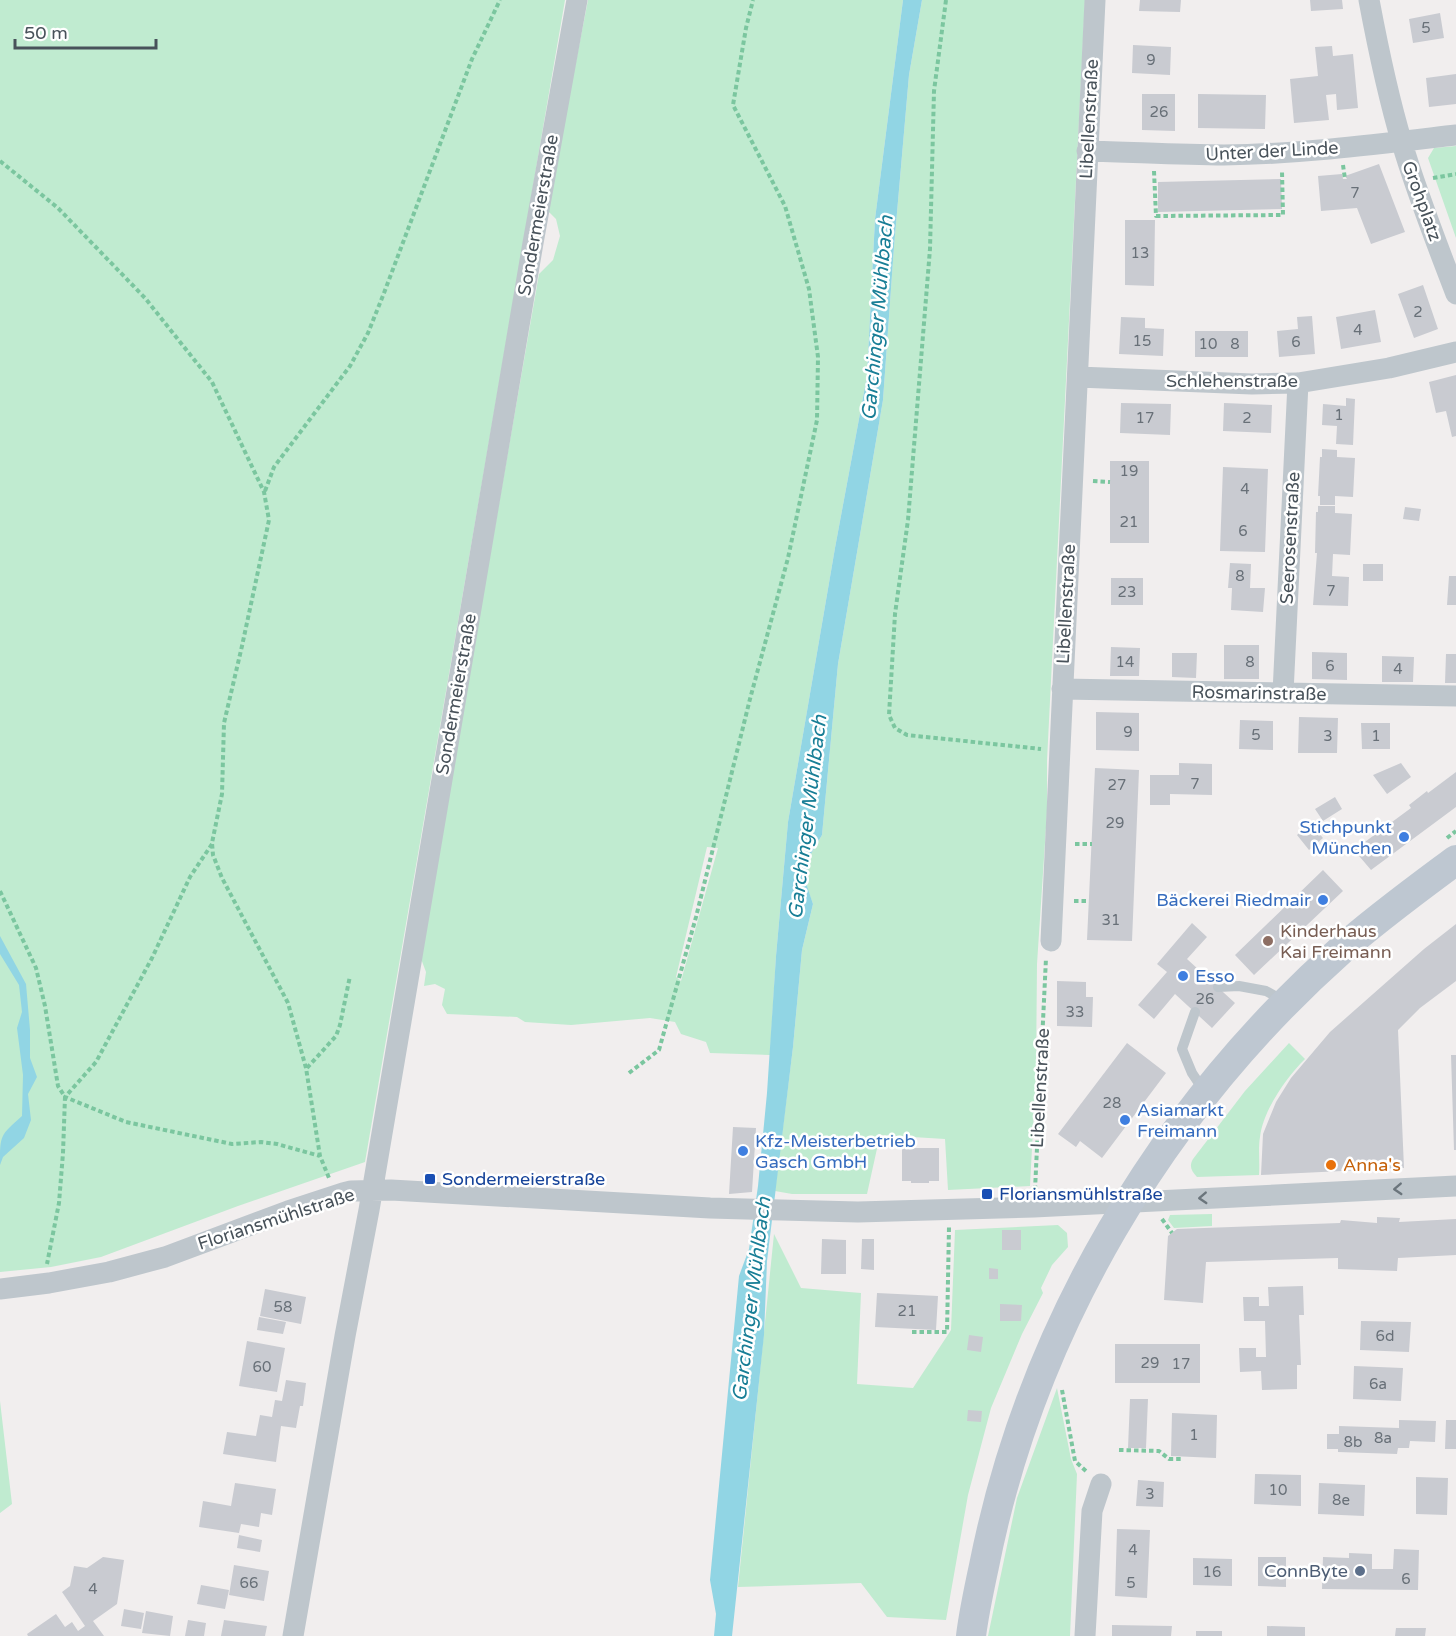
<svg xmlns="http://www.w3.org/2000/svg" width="1456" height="1636" font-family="'Varela Round',sans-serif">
<rect width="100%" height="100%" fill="#f1eeee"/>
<path fill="#c0ebd0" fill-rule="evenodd" d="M0,0H565L365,1162L238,1206L101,1257L51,1267L0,1272Z
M588,0H903L875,219L867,376L835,548L788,822L776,956L770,1055L710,1053L706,1042L681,1034L675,1022L650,1018L571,1025L525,1022L517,1017L447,1014L442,1005L445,989L435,984L424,986L426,972L420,956L539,274L553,260L560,236L556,219L547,210ZM707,847L718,848L681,981L676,977Z
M922,0H1085L1047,761V812L1037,964L1036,1072L1030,1186L948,1190L945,1139L880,1135L867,1194H792L775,1191L793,1047L802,950L813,904L807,887L808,859L822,835L838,664L883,400L894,247L909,75Z
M1456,146V238L1428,158L1434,148Z
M1289,1043L1305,1059C1287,1077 1263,1110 1260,1137C1258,1149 1260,1162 1259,1175L1197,1177C1191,1171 1189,1166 1193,1159L1245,1091Z
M1212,1214V1226L1174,1228L1168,1220L1170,1215Z
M1058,1225L1067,1233L1068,1247L1052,1265L1041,1288L1043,1293L1022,1334L991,1408L968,1495L946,1620L887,1617L861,1583L738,1587L774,1234L801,1288L861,1293L857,1384L913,1388L951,1330L955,1230Z
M1057,1388L1071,1459L1077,1474L1070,1636H988L1017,1498Z
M0,1401L12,1504L0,1513Z"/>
<path fill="#91d5e4" d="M903,0H922L909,75L894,247L883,400L838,664L822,835L808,859L807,886L813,904L802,950L793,1047L767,1261L764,1335L732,1636H714L716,1614L710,1580L739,1276L749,1249L758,1186L767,1093L776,956L788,822L835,548L867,376L875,219Z
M0,936L26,984L30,1030V1058L37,1077L28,1094L31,1120L24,1138L3,1157L0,1165C0,1134 0,1136 22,1116L23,1075L17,1028L22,1012L19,985L0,954Z"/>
<path fill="#c9cbd1" d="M1140,0H1181L1180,12L1139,11Z
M1310,0H1342L1343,9L1311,11Z
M1440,13L1444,38L1413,43L1409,19Z
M1133,45L1171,47L1170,75L1132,73Z
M1332,46L1333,56L1353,54L1358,108L1337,110L1336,94L1326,95L1329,120L1294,123L1290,79L1318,76L1315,47Z
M1456,74V104L1429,107L1426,78Z
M1142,94H1175V131L1142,130Z
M1198,94L1266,95L1265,129L1198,128Z
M1379,164L1405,232L1371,244L1357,208L1321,211L1318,176L1342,174L1343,179H1347L1345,176Z
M1281,179L1282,209L1158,212V182Z
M1125,220H1155L1154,286L1125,285Z
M1423,285L1438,329L1414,338L1398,294Z
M1375,310L1381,342L1341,349L1336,317Z
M1312,316L1315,354L1279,357L1277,331L1298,329L1297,317Z
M1121,317L1145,318V328L1164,329L1163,356L1119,354Z
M1195,331H1248V357H1195Z
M1456,375V436L1452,437L1446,411L1436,413L1429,382Z
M1346,398L1355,399L1353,445L1336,444L1337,426L1322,425L1323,404L1346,406Z
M1121,403L1171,404L1170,435L1120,433Z
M1224,403L1272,405L1271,433L1223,431Z
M1322,449L1337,450V457L1355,458L1353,497L1335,496V505H1320V496H1318L1320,457H1322Z
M1110,461H1149V543H1110Z
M1223,467L1268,469L1265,552L1220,551Z
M1318,506H1335V513L1352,514L1350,555L1333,554L1332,576L1349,577L1348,606L1313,605L1317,553H1315L1316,512H1318Z
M1405,507L1421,509L1419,521L1403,519Z
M1230,563L1251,564L1250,588H1265L1263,612L1231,610L1232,588H1228Z
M1363,564H1383V581H1363Z
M1449,576H1456V605H1447Z
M1111,578H1143V605H1111Z
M1224,645H1259V679H1224Z
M1111,647L1140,648L1139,676H1110Z
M1312,652L1347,653V680L1312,679Z
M1172,653H1197L1196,678L1172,677Z
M1446,654H1456V683H1445Z
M1382,656L1414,657L1413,682H1382Z
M1096,712L1139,713V751L1096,750Z
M1299,717L1338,718L1337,753H1298Z
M1240,720L1273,721V750L1239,749Z
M1361,723H1390V749H1362Z
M1179,763L1212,764V795L1170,794V805H1150V775H1179Z
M1401,763L1411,777L1387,794L1373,775Z
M1095,768L1139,770L1132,941L1087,940Z
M1456,772V807L1371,870L1354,850L1411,808L1409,805L1427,791L1428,793Z
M1335,797L1342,809L1323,821L1315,809Z
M1310,823L1323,838L1309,850L1297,835Z
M1323,870L1343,891L1254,975L1235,955Z
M1192,923L1207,937L1187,959L1235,1003L1212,1028L1175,994L1154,1019L1138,1005L1167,972L1157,964Z
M1456,924V981L1420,1008L1398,1030L1404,1168L1261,1175L1263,1134L1276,1102L1291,1078L1330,1032L1424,949Z
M1057,981L1086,982V997H1093L1092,1027L1057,1026Z
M1127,1043L1166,1073L1102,1158L1080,1141L1076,1147L1058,1134Z
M1451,1055H1456V1150H1454Z
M733,1127L756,1128L752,1192L729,1194Z
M902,1148H939V1181H929V1183H911V1181H902Z
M1377,1217L1400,1218L1399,1222L1456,1219V1255L1398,1258L1397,1271L1338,1269V1258L1206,1262L1203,1303L1164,1300L1168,1236L1177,1229L1340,1223L1341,1220L1377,1223Z
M1002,1230H1021V1250H1002Z
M822,1239L846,1240V1274H821Z
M862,1239H874V1270L861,1269Z
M989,1268L998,1269V1279H989Z
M1303,1286L1304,1315H1299L1301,1365H1297V1389L1262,1390L1261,1371L1240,1372L1239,1348H1256V1357H1266L1265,1321H1244L1243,1297H1259V1306H1269L1268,1287Z
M265,1289L306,1297L301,1324L260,1316Z
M877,1293L938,1296L936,1330L875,1327Z
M1000,1304L1022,1305L1021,1321H1000Z
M259,1317L286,1322L283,1334L257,1330Z
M1361,1321L1411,1322L1409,1352L1360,1350Z
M969,1335L983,1337L981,1352L967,1350Z
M247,1341L285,1348L277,1392L239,1386Z
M1115,1344H1200V1383H1115Z
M1354,1366L1403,1368L1401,1401L1353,1399Z
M286,1380L306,1383L303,1406H300L296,1428L281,1426L276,1462L223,1454L227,1432L256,1436L260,1415L272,1417L275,1400L282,1401Z
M1130,1399H1148L1146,1448H1128Z
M968,1410L982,1411L981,1422L967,1421Z
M1172,1413L1217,1415L1216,1458L1171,1456Z
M1399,1420L1436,1421L1435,1442L1410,1441L1409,1448H1398L1397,1454L1338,1452V1449H1327V1434H1339V1426L1399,1428Z
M1446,1420H1456V1449H1445Z
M1255,1474L1301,1475V1506L1254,1504Z
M1416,1477L1448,1478L1447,1515L1416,1514Z
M1138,1480L1164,1482L1163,1507L1136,1506Z
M235,1483L276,1489L272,1515L261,1513L259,1527L241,1524L239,1533L199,1527L203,1501L231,1506Z
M1319,1483L1365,1485L1364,1516L1318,1514Z
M1117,1529L1150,1530L1147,1598L1115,1596Z
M239,1535L262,1540L260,1552L237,1548Z
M1394,1549L1419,1550L1418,1590L1322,1589L1323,1557L1349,1558V1553L1372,1554V1569H1393Z
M103,1557L124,1560L117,1604L93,1621L104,1636H28L27,1634L56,1614L65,1627L72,1622L78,1631L85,1626L62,1592L70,1586L74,1566L87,1568Z
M1258,1557H1286V1587L1258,1586Z
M1193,1558L1232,1559V1586L1193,1585Z
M234,1565L269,1571L264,1601L229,1595Z
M201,1585L229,1590L225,1609L197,1604Z
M124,1609L144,1613L141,1629L121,1626Z
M146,1611L173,1616L170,1636L142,1633Z
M188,1620L206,1623L204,1636H185Z
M224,1620L267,1626L265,1636H221Z
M1112,1625L1172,1626L1171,1636H1112Z
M1267,1626L1305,1627V1636H1267Z
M1396,1628H1426L1425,1636H1395Z
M1196,1631H1222V1636H1196Z"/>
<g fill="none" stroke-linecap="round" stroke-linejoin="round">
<path stroke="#7bc69f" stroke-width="4" stroke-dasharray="4.5 3" stroke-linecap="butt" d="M946,0L934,91L930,249L908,520L895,614L889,715L895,728L907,735L1041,749
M0,161L58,208L145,298L212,382L264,492L269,520L242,646L224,723L222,794L212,843L213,855L222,878L288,1003L306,1068L320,1156L329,1178
M1343,165L1345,179
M1154,171L1156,216L1283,215L1282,171
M1433,178L1456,174
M1093,481L1110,482
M265,491L274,467L350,366L368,333L384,293L472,59L500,0
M1447,838L1456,831
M212,844L190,877L152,958L96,1062L65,1097L126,1122L232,1144L261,1142L277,1144L320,1156
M1075,844H1092
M0,891L36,968L45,1006L58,1086L65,1097L63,1153L59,1203L47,1264
M1074,901H1089
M307,1068L336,1036L340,1025L350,976
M629,1073L659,1050L696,917L750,699L788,558L817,420L818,357L809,289L785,206L733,105L746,28L753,0
M1035,1190L1046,958
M1162,1219L1172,1233
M912,1332H947L949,1227
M1062,1390L1075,1461L1087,1472
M1119,1450L1159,1451L1169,1459H1183"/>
<path stroke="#bec6cc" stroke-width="10" d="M1218,987L1239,986L1266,991L1284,1001
M1195,1012L1182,1049L1192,1073L1204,1091"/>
<path stroke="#bec6cc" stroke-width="21" d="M1369,0C1378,48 1388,96 1402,143C1417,194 1437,244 1456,294
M1087,151C1133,152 1178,155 1224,155C1302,154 1379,144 1456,135
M1078,377L1252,384L1298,383L1389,368L1456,352
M1062,689L1456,696
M1283,693L1298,383
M1051,941L1095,0
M0,1289L49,1283L109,1272L165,1257L288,1211L343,1193L351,1191L391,1190L710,1208L858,1212L1034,1207L1456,1186
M293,1636L345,1336L369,1210L533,243L577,0
M1085,1636L1092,1511L1101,1484"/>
<path stroke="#bec7d1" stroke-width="30" d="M971,1636C974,1612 979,1589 984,1566C1031,1329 1160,1111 1341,950C1377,918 1417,889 1456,860"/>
</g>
<defs><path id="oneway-chevron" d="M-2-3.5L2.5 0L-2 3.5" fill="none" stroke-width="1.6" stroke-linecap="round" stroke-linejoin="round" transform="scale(1.5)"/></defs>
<g stroke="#6b757c">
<use href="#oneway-chevron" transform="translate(1398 1189) rotate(177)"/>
<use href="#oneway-chevron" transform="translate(1203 1198) rotate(177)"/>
</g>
<g fill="#3f7fe0" stroke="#fff" stroke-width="2">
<circle cx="1404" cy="837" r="6"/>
<circle cx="1323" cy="900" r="6"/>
<circle cx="1183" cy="976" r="6"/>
<circle cx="1125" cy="1120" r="6"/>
<circle cx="743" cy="1151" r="6"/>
</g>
<circle fill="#8d6e63" stroke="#fff" stroke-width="2" cx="1268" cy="941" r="6"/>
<circle fill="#e8710a" stroke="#fff" stroke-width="2" cx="1331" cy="1165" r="6"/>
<g fill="#1a4fb4" stroke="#fff" stroke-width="2">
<rect x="424" y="1173" width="12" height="12" rx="3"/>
<rect x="981" y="1188" width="12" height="12" rx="3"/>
</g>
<circle fill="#5c6f8a" stroke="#fff" stroke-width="2" cx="1360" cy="1571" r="6"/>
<g text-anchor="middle" stroke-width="5" stroke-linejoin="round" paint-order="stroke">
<g font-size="15" fill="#687078">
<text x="1426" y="33">5</text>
<text x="1151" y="65">9</text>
<text x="1159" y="117">26</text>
<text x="1355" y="198">7</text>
<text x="1140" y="258">13</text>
<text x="1418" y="317">2</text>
<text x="1358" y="335">4</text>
<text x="1142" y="346">15</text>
<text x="1296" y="347">6</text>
<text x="1208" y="349">10</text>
<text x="1235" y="349">8</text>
<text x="1339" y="420">1</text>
<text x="1145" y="423">17</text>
<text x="1247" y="423">2</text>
<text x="1129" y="476">19</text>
<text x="1245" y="494">4</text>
<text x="1129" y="527">21</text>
<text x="1243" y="536">6</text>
<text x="1240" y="581">8</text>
<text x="1331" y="596">7</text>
<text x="1127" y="597">23</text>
<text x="1125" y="667">14</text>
<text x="1250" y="667">8</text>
<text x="1330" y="671">6</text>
<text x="1398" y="674">4</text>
<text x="1128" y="737">9</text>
<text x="1256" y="740">5</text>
<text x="1328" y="741">3</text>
<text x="1376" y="741">1</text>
<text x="1195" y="789">7</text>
<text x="1117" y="790">27</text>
<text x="1115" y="828">29</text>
<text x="1111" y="925">31</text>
<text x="1205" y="1004">26</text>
<text x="1075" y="1017">33</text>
<text x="1112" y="1108">28</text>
<text x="283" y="1312">58</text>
<text x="907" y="1316">21</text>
<text x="1385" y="1341">6d</text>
<text x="1150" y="1368">29</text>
<text x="1181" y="1369">17</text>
<text x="262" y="1372">60</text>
<text x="1378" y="1389">6a</text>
<text x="1194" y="1440">1</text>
<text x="1383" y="1443">8a</text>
<text x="1353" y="1447">8b</text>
<text x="1278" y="1495">10</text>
<text x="1150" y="1499">3</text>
<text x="1341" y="1505">8e</text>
<text x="1133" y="1555">4</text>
<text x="1212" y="1577">16</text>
<text x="1406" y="1584">6</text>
<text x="249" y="1588">66</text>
<text x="1131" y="1588">5</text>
<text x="93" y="1594">4</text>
</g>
<g font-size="18" fill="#48525a" stroke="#fff">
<text transform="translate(1089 119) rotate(-87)" y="6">Libellenstraße</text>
<text transform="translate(1272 151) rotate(-3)" y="6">Unter der Linde</text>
<text transform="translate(1422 201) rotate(70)" y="6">Grohplatz</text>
<text transform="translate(538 215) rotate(-80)" y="6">Sondermeierstraße</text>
<text x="1232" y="387">Schlehenstraße</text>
<text transform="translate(1290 538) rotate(-87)" y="6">Seerosenstraße</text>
<text transform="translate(1066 604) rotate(-87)" y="6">Libellenstraße</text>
<text transform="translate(1259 693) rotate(1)" y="6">Rosmarinstraße</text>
<text transform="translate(456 694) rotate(-80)" y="6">Sondermeierstraße</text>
<text transform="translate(1040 1088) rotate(-87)" y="6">Libellenstraße</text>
<text transform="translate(276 1219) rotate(-18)" y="6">Floriansmühlstraße</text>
</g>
<g font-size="18" fill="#366cbe" stroke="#fff" text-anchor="start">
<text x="1392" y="833" text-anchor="end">Stichpunkt<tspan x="1392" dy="21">München</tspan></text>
<text x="1311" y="906" text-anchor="end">Bäckerei Riedmair</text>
<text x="1195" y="982">Esso</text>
<text x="1137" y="1116">Asiamarkt<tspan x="1137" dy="21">Freimann</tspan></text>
<text x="755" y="1147">Kfz-Meisterbetrieb<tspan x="755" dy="21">Gasch GmbH</tspan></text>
</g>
<g font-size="18" fill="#785e54" stroke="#fff" text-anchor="start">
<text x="1280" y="937">Kinderhaus<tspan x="1280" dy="21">Kai Freimann</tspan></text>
</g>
<g font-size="18" fill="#c56008" stroke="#fff" text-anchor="start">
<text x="1343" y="1171">Anna's</text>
</g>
<g font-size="18" fill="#164399" stroke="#fff" text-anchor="start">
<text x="442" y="1185">Sondermeierstraße</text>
<text x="999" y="1200">Floriansmühlstraße</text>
</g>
<g font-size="18" fill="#4e5e75" stroke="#fff" text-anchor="end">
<text x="1348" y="1577">ConnByte</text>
</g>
<g font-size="20" font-style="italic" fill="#187e96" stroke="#fff">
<text transform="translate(877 318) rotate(-85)" y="7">Garchinger Mühlbach</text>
<text transform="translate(807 817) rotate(-83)" y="7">Garchinger Mühlbach</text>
<text transform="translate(751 1299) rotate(-83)" y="7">Garchinger Mühlbach</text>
</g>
</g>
<path d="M15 39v9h141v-9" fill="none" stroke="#48525a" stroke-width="3"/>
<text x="24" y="39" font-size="18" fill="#48525a" stroke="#ffffff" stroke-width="4.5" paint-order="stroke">50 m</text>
</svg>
